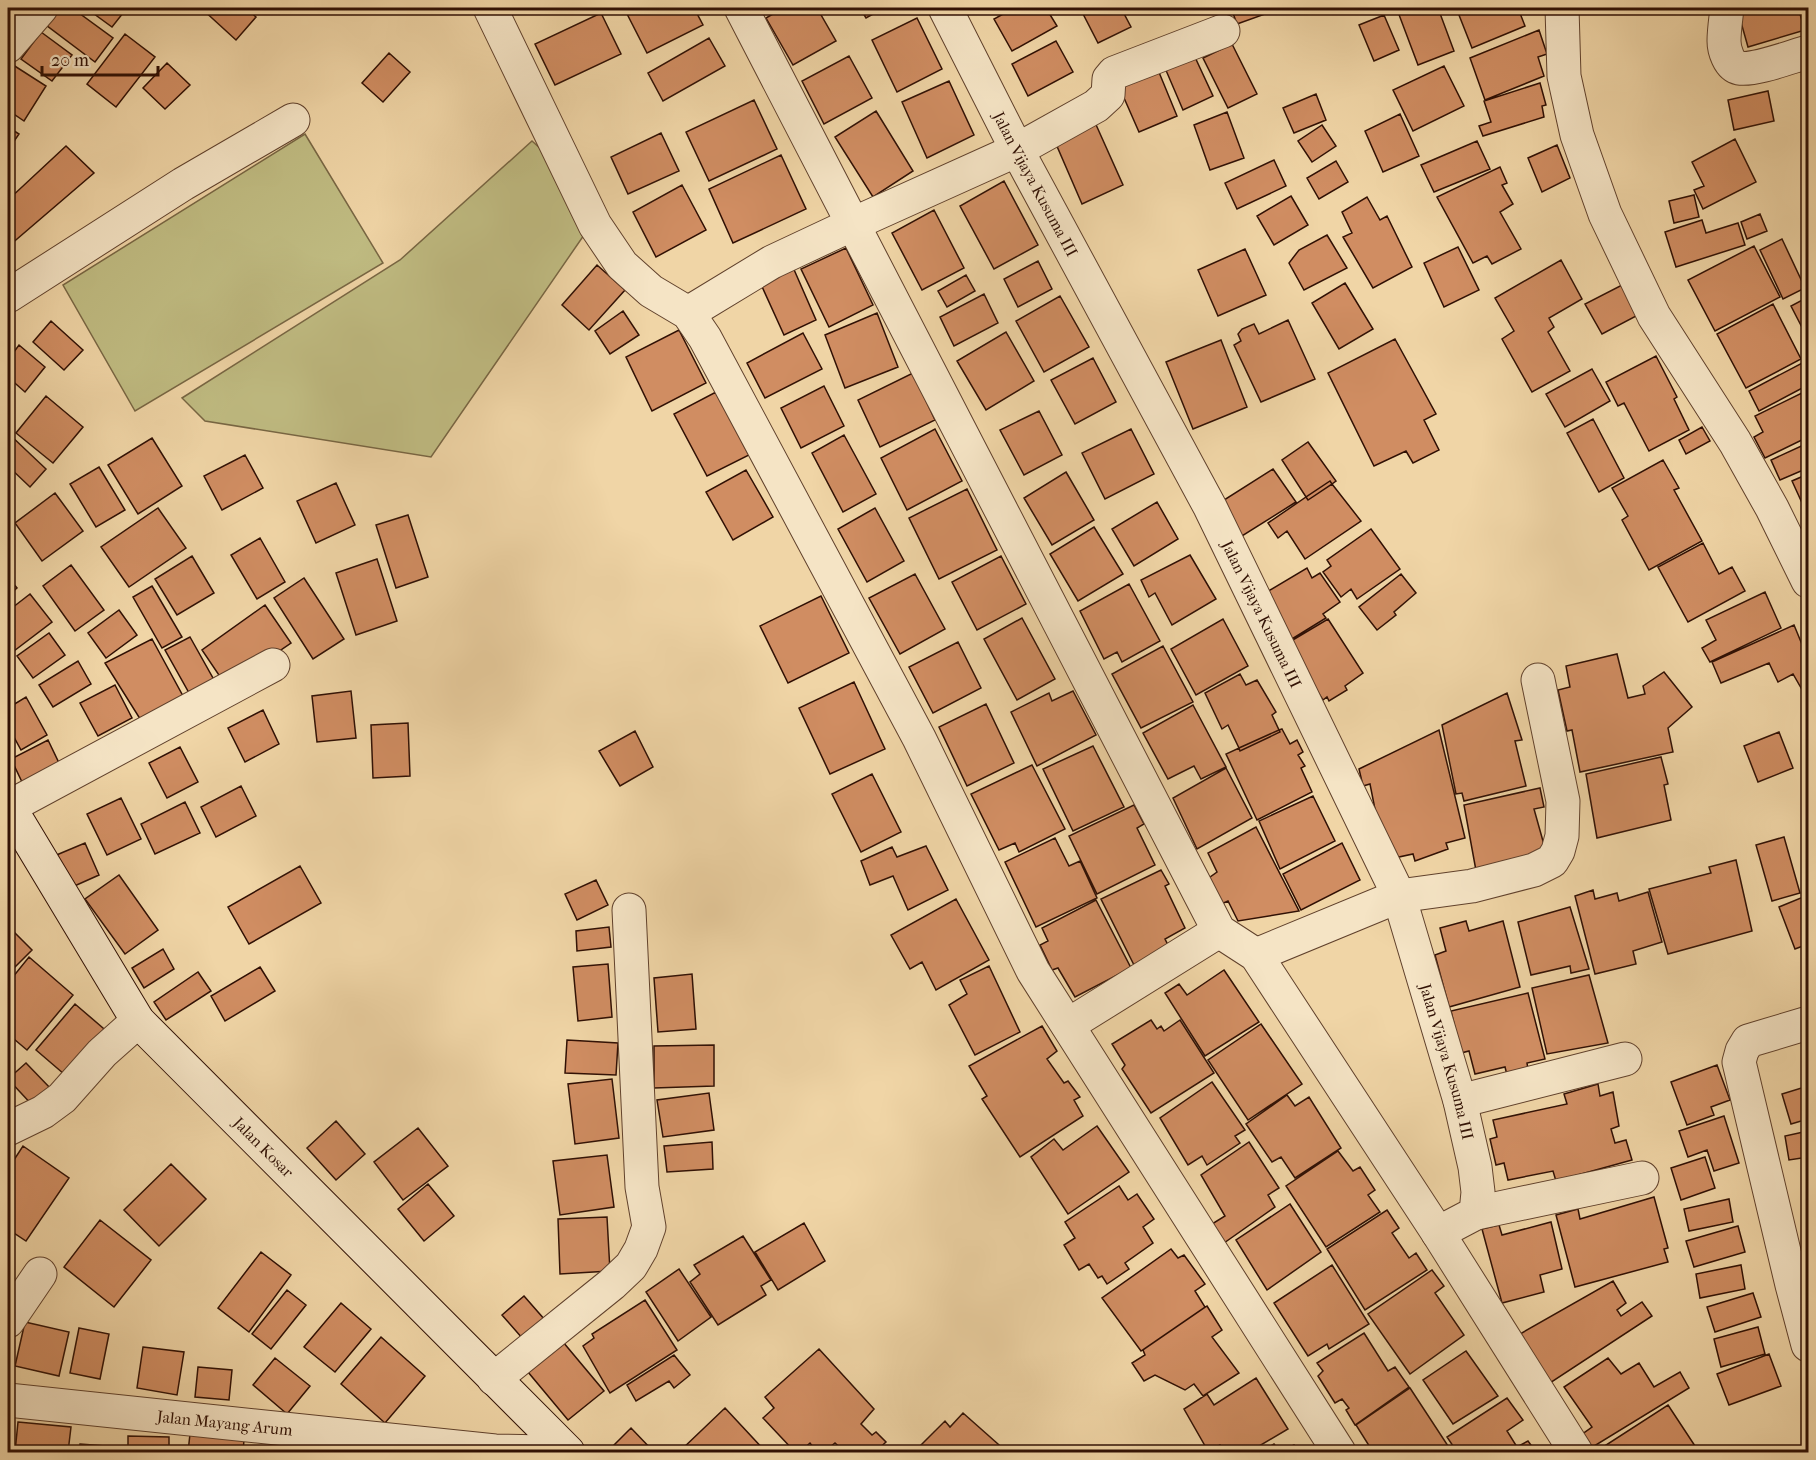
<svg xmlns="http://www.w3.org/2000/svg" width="1816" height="1460" font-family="'IM FELL French Canon',serif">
<rect width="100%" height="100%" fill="#f0d5a6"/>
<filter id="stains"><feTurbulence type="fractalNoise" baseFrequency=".00333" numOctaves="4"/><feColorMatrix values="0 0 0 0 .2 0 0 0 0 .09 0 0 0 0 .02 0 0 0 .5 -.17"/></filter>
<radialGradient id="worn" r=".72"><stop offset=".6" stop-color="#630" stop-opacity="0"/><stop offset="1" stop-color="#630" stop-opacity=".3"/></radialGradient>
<path fill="#c0bc82" stroke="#786643" stroke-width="1.5" d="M305,134L383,263L135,411L63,285Z
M532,141L604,206L431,457L205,421L182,398L400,260Z"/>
<path fill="#d08d62" stroke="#301004" stroke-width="1.5" d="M60,8H72L113,38L95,62L46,25Z
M86,8H127L112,27Z
M201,8H246L256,17L236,40Z
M624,8H694L703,25L647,53Z
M783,8H817L836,41L793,65L766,18Z
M860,8H884L866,18Z
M1014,8H1046L1057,26L1012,51L994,19Z
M1080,8H1121L1131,27L1098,43Z
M1231,8H1282L1237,24Z
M1409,8H1438L1454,51L1418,65L1398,12Z
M1464,8H1518L1525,26L1472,48L1457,10Z
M1737,8H1798L1805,30L1748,47Z
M1799,8H1808V16L1802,18Z
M601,13L621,54L555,85L535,44Z
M1384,15L1399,50L1374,61L1359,25Z
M917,18L942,69L897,92L872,40Z
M1539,30L1547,54L1538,57L1544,76L1485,100L1470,58Z
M41,32L72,55L52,81L21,59Z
M125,34L155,57L116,107L87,84Z
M709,38L725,66L663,101L648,73Z
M1056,41L1073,72L1028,96L1012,64Z
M1232,44L1257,94L1228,108L1203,58Z
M389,53L410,72L383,102L362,83Z
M1194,55L1213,96L1183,110L1165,68Z
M849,56L872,98L824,124L802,81Z
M10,63L46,86L24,121L8,110V67Z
M167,63L190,85L165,109L143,88Z
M1156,65L1177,116L1139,132L1117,82Z
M1444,66L1464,106L1413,131L1393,90Z
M949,81L974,135L927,158L902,102Z
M1540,83L1546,105L1542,106L1544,117L1483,136L1479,126L1491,122L1484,101Z
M1768,91L1774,121L1734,130L1728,100Z
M1316,94L1326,120L1294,133L1283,108Z
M754,100L777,149L709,181L686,132Z
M876,111L913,171L873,197L835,137Z
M1227,112L1244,158L1210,170L1194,125Z
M1400,114L1419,156L1383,172L1365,131Z
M1093,118L1123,185L1082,204L1053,137Z
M1322,125L1336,146L1312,162L1298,141Z
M8,127L19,134L8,150Z
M661,133L679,171L628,194L611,157Z
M1735,139L1756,182L1703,209L1694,190L1704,186L1692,162Z
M1477,141L1490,169L1434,192L1421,165Z
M1557,145L1570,178L1542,192L1528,158Z
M66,146L94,173L10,245L8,243V200Z
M781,155L806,209L733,243L709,189Z
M1274,160L1286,186L1237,209L1225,183Z
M1336,161L1348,182L1319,199L1307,178Z
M1500,167L1507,183L1502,185L1513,204L1500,212L1521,249L1492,264L1487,256L1473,263L1437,197Z
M1004,181L1038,245L994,269L960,206Z
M682,185L706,230L656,257L633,212Z
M1694,195L1699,217L1674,223L1669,201Z
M1291,196L1308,225L1274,245L1257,216Z
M1367,197L1380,220L1387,216L1412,267L1373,288L1343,237L1352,233L1342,212Z
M934,210L964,268L922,290L892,233Z
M1760,214L1767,231L1747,239L1741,222Z
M1702,220L1706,233L1738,223L1745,245L1676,267L1665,232Z
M1327,235L1347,268L1304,290L1289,263L1299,250Z
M1782,239L1805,288L1783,299L1760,250Z
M1754,246L1780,297L1715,331L1688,280Z
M1458,247L1479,290L1444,307L1424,263Z
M846,248L873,305L829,327L801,269Z
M1245,249L1266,295L1218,316L1198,270Z
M1561,260L1582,299L1549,318L1554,327L1548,332L1570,371L1532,392L1502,339L1514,331L1495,298Z
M1038,261L1052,289L1018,307L1004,279Z
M597,265L625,290L589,330L562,305Z
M792,265L816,320L784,335L759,280Z
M966,275L975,291L947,307L938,291Z
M1345,283L1373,329L1339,349L1312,303Z
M1624,284L1640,314L1602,334L1585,304Z
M984,294L998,323L954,346L940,317Z
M1060,296L1089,347L1044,372L1016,321Z
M1808,297V339L1791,306Z
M1773,304L1801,359L1746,388L1717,334Z
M623,311L639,335L610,354L595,331Z
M877,313L898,367L845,388L825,335Z
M1288,320L1315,379L1261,402L1234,345L1241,341L1238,334L1242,329L1254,324L1259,334Z
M51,321L83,350L64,370L33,342Z
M679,330L706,383L652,411L626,357Z
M1006,332L1034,381L986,410L957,361Z
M803,333L822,369L765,398L747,363Z
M1395,339L1436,414L1424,420L1439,450L1413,463L1406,451L1374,466L1328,373Z
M1221,340L1247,407L1193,429L1166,362Z
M19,345L45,367L25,392L8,377V360Z
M1656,356L1677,397L1674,399L1689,430L1649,451L1624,403L1618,406L1606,382Z
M1093,358L1116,402L1075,424L1051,380Z
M1806,361L1808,367V385L1759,411L1749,391Z
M1592,369L1610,401L1565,427L1546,394Z
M913,373L935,420L880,447L858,400Z
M824,386L844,426L801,448L781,408Z
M1808,390V437L1765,458L1754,437L1763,432L1755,416Z
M716,392L749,455L707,476L674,414Z
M46,396L83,427L53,463L16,433Z
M1039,411L1062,455L1024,475L1000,430Z
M1593,419L1624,478L1599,492L1567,433Z
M1702,427L1710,441L1686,454L1679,440Z
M935,429L962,481L907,510L881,458Z
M1131,429L1154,474L1105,499L1082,453Z
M8,433L46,469L30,487L8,466Z
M844,435L876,494L843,512L812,453Z
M152,438L182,486L138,514L108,465Z
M1308,442L1336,481L1332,484L1330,481L1306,497L1282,460Z
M1808,443V468L1780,480L1771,460Z
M245,455L263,488L222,510L204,476Z
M1663,460L1679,488L1674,490L1702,541L1649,570L1622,520L1628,516L1612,488Z
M99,467L125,510L96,527L70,484Z
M1273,469L1296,502L1234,541L1213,507Z
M746,470L773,517L733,540L706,492Z
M1066,472L1094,520L1052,545L1024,498Z
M1808,474V516L1792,481Z
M1330,481L1332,484L1308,500L1306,497Z
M336,483L355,525L316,543L297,501Z
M1332,484L1361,521L1305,559L1287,531L1278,538L1268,523L1306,497L1308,500Z
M967,489L997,550L939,579L909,518Z
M55,493L83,531L42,561L15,523Z
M1157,502L1178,539L1134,566L1112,529Z
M158,508L186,548L129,587L101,547Z
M875,508L904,561L867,582L838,529Z
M408,515L428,577L396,588L376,525Z
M1094,527L1123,574L1078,601L1050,554Z
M1371,529L1400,569L1357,599L1351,589L1341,597L1323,572L1331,566L1327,560Z
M260,538L285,582L257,599L231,555Z
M8,540L13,548L8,552Z
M1703,543L1719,574L1732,567L1745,591L1688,622L1658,567Z
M1190,555L1216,599L1172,625L1155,593L1149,597L1141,580Z
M192,556L214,593L177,615L155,579Z
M1001,556L1026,604L977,630L952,582Z
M377,559L397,621L356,635L336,573Z
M71,565L104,610L75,631L43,586Z
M1307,568L1312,578L1320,573L1340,602L1323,614L1326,618L1287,642L1260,596Z
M915,574L945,629L900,654L869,598Z
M1401,574L1416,593L1394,612L1396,615L1377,630L1359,607Z
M8,577L17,588L8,596Z
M304,578L344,639L313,659L274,598Z
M1129,584L1160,641L1122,662L1117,652L1104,659L1080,611Z
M152,586L182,637L162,648L133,597Z
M1765,592L1781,628L1710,662L1702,648L1716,640L1706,620Z
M30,594L52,622L10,654L8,651V611Z
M821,596L849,653L788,683L760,626Z
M265,605L291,643L227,687L202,650Z
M119,610L137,635L106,658L88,633Z
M1022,618L1055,679L1017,700L984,639Z
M1223,619L1248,666L1196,695L1171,649Z
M1328,619L1363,673L1345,686L1347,690L1329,701L1327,697L1323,700L1286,644Z
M1794,625L1808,659V700L1793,674L1778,682L1769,663L1721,683L1712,662Z
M49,633L65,655L33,678L17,656Z
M190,637L218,687L193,700L165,650Z
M152,639L183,696L142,722L105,663Z
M958,642L981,688L933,713L909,667Z
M1163,646L1193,702L1141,728L1112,674Z
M1617,654L1628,698L1645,694L1643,686L1664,672L1692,707L1668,728L1673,752L1580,772L1572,730L1567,731L1558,690L1570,687L1566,666Z
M78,661L91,684L53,707L39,685Z
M8,673L14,683L8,688Z
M1240,674L1246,685L1257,680L1276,712L1272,715L1279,730L1239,748L1228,725L1222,729L1205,693Z
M854,682L885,749L830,774L799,708Z
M115,685L132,718L98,736L80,703Z
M351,691L356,738L317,742L312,696Z
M1073,691L1096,735L1037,766L1011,712L1049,693L1052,701Z
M1507,693L1522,740L1515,741L1526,786L1464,801L1462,793L1456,794L1442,725Z
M26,697L47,735L21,750L8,726V708Z
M986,704L1014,763L967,786L939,727Z
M1193,705L1226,767L1201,779L1194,766L1168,779L1143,733Z
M263,710L279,744L245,762L228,728Z
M408,723L410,776L373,778L371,725Z
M1282,729L1290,744L1297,740L1303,752L1298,755L1305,766L1301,768L1312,792L1257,820L1226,754L1239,748L1240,751L1280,732L1279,730Z
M1279,730L1280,732L1240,751L1239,748Z
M1439,730L1465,838L1446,843L1448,849L1415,861L1413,854L1385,860L1370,784L1363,786L1359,769Z
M635,731L653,767L620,786L599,751Z
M1779,732L1793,768L1758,782L1744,746Z
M48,740L60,765L23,784L11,759Z
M1093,746L1124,807L1073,831L1043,769Z
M180,747L198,782L167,798L149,763Z
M1661,757L1668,784L1664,785L1671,820L1597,838L1586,774Z
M1032,765L1065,829L1019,852L1015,843L999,850L971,794Z
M1226,768L1252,818L1197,849L1173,798Z
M872,774L901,832L861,852L832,794Z
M241,786L256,816L216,837L201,807Z
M1540,788L1544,807L1534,809L1548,859L1477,876L1464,805Z
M1313,796L1335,841L1280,869L1259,821Z
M121,798L141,839L107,855L87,814Z
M185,802L200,833L155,854L141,824Z
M1134,805L1144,824L1137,828L1155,865L1097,894L1069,836Z
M1256,827L1299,911L1238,921L1228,901L1219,905L1206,880L1217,872L1208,853Z
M1784,837L1800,893L1772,901L1756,845Z
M1055,838L1069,866L1080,861L1097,898L1036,927L1005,862Z
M85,843L99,875L61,892L47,859Z
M1342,843L1360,880L1301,910L1283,874Z
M926,846L948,890L908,910L893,876L870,885L861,861L892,847L897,857Z
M1736,860L1752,931L1668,954L1649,889L1711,873L1709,867Z
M300,866L321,903L249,944L228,907Z
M1161,870L1169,884L1165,886L1185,928L1165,939L1170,949L1135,967L1101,899Z
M119,875L158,930L125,954L85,899Z
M596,880L608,905L577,920L565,894Z
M1593,890L1595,899L1617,893L1619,901L1648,892L1662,942L1633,951L1636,964L1595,974L1575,896Z
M1808,895V937L1805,938L1808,944L1795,949L1779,907Z
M956,899L989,960L936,990L922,962L910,969L891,935Z
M1096,900L1131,968L1075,997L1058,968L1052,970L1040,945L1048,941L1042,928Z
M1570,907L1589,969L1571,973L1570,966L1531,975L1518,922Z
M1466,921L1469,931L1503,921L1520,987L1449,1007L1435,955L1446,951L1440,928Z
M9,927L32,950L8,974V928Z
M609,927L611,947L577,951L576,931Z
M163,949L174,969L144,988L132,968Z
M29,957L73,995L27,1050L8,1034V983Z
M608,964L612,1017L578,1021L573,967Z
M989,966L1020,1032L975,1055L949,1005L967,994L960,980Z
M260,967L275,991L225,1021L211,996Z
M1224,970L1259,1022L1205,1056L1165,993L1179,984L1187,995Z
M198,972L211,991L166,1020L154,1002Z
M692,974L696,1029L658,1032L654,978Z
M1589,975L1608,1043L1547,1054L1532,988Z
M1528,993L1545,1059L1527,1063L1528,1069L1507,1075L1505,1067L1475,1074L1469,1051L1461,1053L1451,1011Z
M75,1004L110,1034L71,1080L36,1050Z
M1151,1020L1157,1029L1161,1026L1164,1031L1180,1020L1214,1073L1151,1113L1122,1069L1125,1065L1112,1044Z
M1261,1024L1302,1084L1248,1120L1208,1060Z
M1042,1026L1057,1051L1047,1059L1064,1083L1068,1081L1080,1097L1074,1100L1083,1116L1020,1157L982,1099L987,1096L969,1066Z
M567,1040L618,1043L616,1075L565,1073Z
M714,1045V1086L654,1088V1046Z
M26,1063L52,1090L34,1107L8,1079Z
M1717,1065L1730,1100L1711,1107L1714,1115L1687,1125L1671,1082Z
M612,1079L619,1138L575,1144L568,1084Z
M1212,1082L1245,1130L1235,1136L1240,1143L1207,1165L1202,1156L1188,1165L1160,1118Z
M1598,1084L1600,1096L1613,1092L1619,1126L1611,1129L1615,1143L1626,1140L1632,1160L1556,1181L1553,1171L1508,1180L1504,1163L1496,1165L1490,1139L1497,1137L1493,1120L1567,1104L1564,1094Z
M1808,1086V1119L1791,1124L1782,1094Z
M709,1093L714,1130L663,1137L657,1100Z
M1287,1095L1295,1106L1309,1097L1341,1148L1295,1178L1281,1157L1272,1162L1246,1124Z
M1724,1116L1739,1163L1714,1171L1707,1150L1688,1157L1679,1131Z
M336,1121L365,1154L336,1180L307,1148Z
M1097,1126L1129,1172L1068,1214L1031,1157L1054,1139L1063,1150Z
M418,1128L448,1166L403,1200L374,1162Z
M1808,1131V1157L1789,1160L1785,1136Z
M712,1142L713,1169L667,1172L664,1146Z
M1249,1142L1279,1188L1268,1195L1275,1207L1224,1243L1212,1224L1225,1216L1201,1175Z
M23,1146L69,1178L26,1241L8,1229V1169Z
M1338,1151L1353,1171L1360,1167L1375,1190L1368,1195L1380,1212L1326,1247L1286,1186Z
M607,1155L614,1207L560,1215L553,1161Z
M1705,1157L1715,1188L1681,1200L1671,1168Z
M171,1164L206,1199L159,1246L124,1210Z
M428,1184L454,1216L424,1241L398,1209Z
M1119,1186L1128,1200L1137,1194L1154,1219L1143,1227L1153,1243L1125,1263L1129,1269L1107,1284L1102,1276L1098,1278L1089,1264L1079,1270L1064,1245L1075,1238L1065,1222Z
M1654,1197L1668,1248L1664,1249L1668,1262L1575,1287L1556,1215L1578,1209L1580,1219Z
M1729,1199L1733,1222L1689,1231L1684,1209Z
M1290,1204L1321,1252L1267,1290L1236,1240Z
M1387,1210L1399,1228L1392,1233L1409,1258L1416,1253L1427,1270L1365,1310L1327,1249Z
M607,1217L610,1271L560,1274L558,1219Z
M100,1220L151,1260L114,1307L64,1267Z
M1551,1222L1562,1269L1540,1275L1544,1292L1502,1303L1482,1229L1499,1225L1502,1235Z
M804,1223L825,1261L778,1290L755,1252Z
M1738,1226L1745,1252L1694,1267L1686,1241Z
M743,1236L771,1280L761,1286L766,1295L718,1325L690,1282L700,1274L694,1265Z
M1171,1249L1178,1258L1184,1255L1205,1284L1195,1291L1205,1307L1141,1351L1102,1298Z
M261,1252L291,1275L249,1332L218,1308Z
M1332,1265L1369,1324L1329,1349L1327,1344L1308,1356L1274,1303Z
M1741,1265L1745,1289L1700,1298L1696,1274Z
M679,1269L711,1317L678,1341L646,1292Z
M1432,1270L1444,1286L1435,1293L1464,1335L1410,1374L1368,1314Z
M1613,1281L1626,1303L1617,1310L1621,1316L1642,1302L1652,1316L1550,1383L1520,1334Z
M287,1290L306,1305L271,1349L252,1334Z
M1753,1293L1761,1317L1715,1332L1707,1307Z
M524,1296L545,1320L523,1339L502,1315Z
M645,1300L677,1350L610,1393L583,1346L594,1338L592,1334Z
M341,1303L371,1329L335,1372L304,1347Z
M1207,1306L1222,1330L1212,1337L1239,1373L1203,1396L1194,1384L1185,1390L1155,1375L1144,1381L1132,1363L1145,1355L1143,1350Z
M25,1322L69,1332L59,1376L15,1366Z
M1758,1327L1765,1354L1721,1367L1714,1339Z
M79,1328L109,1334L100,1379L70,1373Z
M1364,1333L1388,1371L1395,1367L1409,1387L1355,1425L1346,1410L1349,1408L1342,1399L1335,1403L1318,1376L1323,1371L1317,1363Z
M558,1336L604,1391L568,1420L523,1366Z
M381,1337L425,1376L385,1423L341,1384Z
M143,1347L184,1352L177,1395L137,1388Z
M819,1349L874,1409L861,1424L872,1435L876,1432L886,1442L875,1452H853L851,1451L845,1452L835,1443L824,1452H817L810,1443L800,1452H795L763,1418L774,1408L765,1397Z
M1466,1351L1498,1396L1453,1424L1423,1380Z
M1769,1354L1781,1386L1729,1405L1717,1374Z
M674,1355L690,1375L674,1388L669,1381L636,1401L627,1385Z
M275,1358L310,1386L287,1414L253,1385Z
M1608,1358L1621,1374L1639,1363L1654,1387L1680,1372L1689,1388L1591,1448L1581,1435L1592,1427L1564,1387Z
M198,1367L232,1370L229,1400L195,1397Z
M1256,1378L1288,1429L1249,1452H1225L1220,1445L1208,1451L1184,1409L1207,1394L1214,1405Z
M1410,1388L1452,1452H1373L1356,1425Z
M1507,1398L1523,1420L1507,1431L1517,1447L1528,1441L1536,1452H1457L1447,1437Z
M1668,1405L1699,1452H1606L1603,1447Z
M725,1408L766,1452H681L680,1451Z
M963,1413L1007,1452H928L921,1445L945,1421L950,1427Z
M18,1422L71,1427L68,1452H15Z
M8,1426L12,1427L8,1451Z
M631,1428L654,1452H609L608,1451Z
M190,1434L244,1440L243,1452H188Z
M128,1436L169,1437V1452H128Z
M80,1444L118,1447V1452H79Z
M1274,1444L1280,1452H1260Z
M1294,1445L1299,1452H1280Z"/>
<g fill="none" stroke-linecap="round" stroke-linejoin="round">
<defs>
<g id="street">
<path d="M490,8L595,225L622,265L651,291L688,313L705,338L919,738L1033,971L1339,1452"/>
<path d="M741,8L1219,931L1256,955L1438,1233L1576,1452"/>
<path id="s1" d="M945,8L1017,150L1210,507L1399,896L1460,1101L1475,1167L1478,1192L1476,1213L1438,1233"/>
<path d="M1562,8L1564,76L1577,135L1605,214L1654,316L1735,442L1772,508L1808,581"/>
<path d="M1727,8C1726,18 1724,30 1724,41C1724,50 1729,66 1739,68C1754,71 1793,56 1808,52"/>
<path d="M8,46L41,8"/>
<path d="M8,296L183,184L293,120"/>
<path d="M688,313L772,262L853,224L1017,150L1096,106L1108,95L1109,79L1114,73L1223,31"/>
<path d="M9,807L273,665"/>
<path d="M1256,955L1399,896L1472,886L1534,870L1552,861L1558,851L1562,836L1563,801L1538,680"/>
<path d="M1808,1023L1748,1041L1742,1051L1739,1062L1792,1285L1808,1345"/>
<path d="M1068,1025L1219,931"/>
<path d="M1460,1101L1625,1059"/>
<path d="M8,1129L43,1112L62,1098L102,1053L138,1021"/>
<path d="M1476,1213L1642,1178"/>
<path d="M8,1321L40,1274"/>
<path d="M494,1379L612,1284L631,1266L641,1249L649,1227L642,1187L629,910"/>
<path id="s2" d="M8,1400L495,1451L548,1452"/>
</g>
<g id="secondary">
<path id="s3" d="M8,805L138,1021L568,1452"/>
</g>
</defs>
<use href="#street" stroke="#60412c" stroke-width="35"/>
<use href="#secondary" stroke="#301004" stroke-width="35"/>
<use href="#street" stroke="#f5e4c5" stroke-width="33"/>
<use href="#secondary" stroke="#f5e4c5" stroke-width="33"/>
</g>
<g text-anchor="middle" stroke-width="4.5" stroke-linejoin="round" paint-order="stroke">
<g font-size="16" fill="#301004" stroke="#f5e4c5">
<text dy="6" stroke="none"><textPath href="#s1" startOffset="198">Jalan Vijaya Kusuma III</textPath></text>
<text dy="6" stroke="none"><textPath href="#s1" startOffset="684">Jalan Vijaya Kusuma III</textPath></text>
<text dy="6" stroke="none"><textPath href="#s1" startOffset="1170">Jalan Vijaya Kusuma III</textPath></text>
<text dy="6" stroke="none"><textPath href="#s3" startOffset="430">Jalan Kosar</textPath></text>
<text dy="6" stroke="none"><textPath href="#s2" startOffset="218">Jalan Mayang Arum</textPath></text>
</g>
</g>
<rect width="1816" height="1460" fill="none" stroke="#f0d5a6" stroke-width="30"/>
<rect x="9" y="9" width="1798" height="1442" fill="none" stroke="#301004" stroke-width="3"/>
<rect x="15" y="15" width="1786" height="1430" fill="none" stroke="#301004" stroke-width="1.5"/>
<path d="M42 66v9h116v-9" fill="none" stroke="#301004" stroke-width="3"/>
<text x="51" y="66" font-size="18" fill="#301004" stroke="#f5e4c5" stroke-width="4.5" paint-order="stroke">20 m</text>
<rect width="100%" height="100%" filter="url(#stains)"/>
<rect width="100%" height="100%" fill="url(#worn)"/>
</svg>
